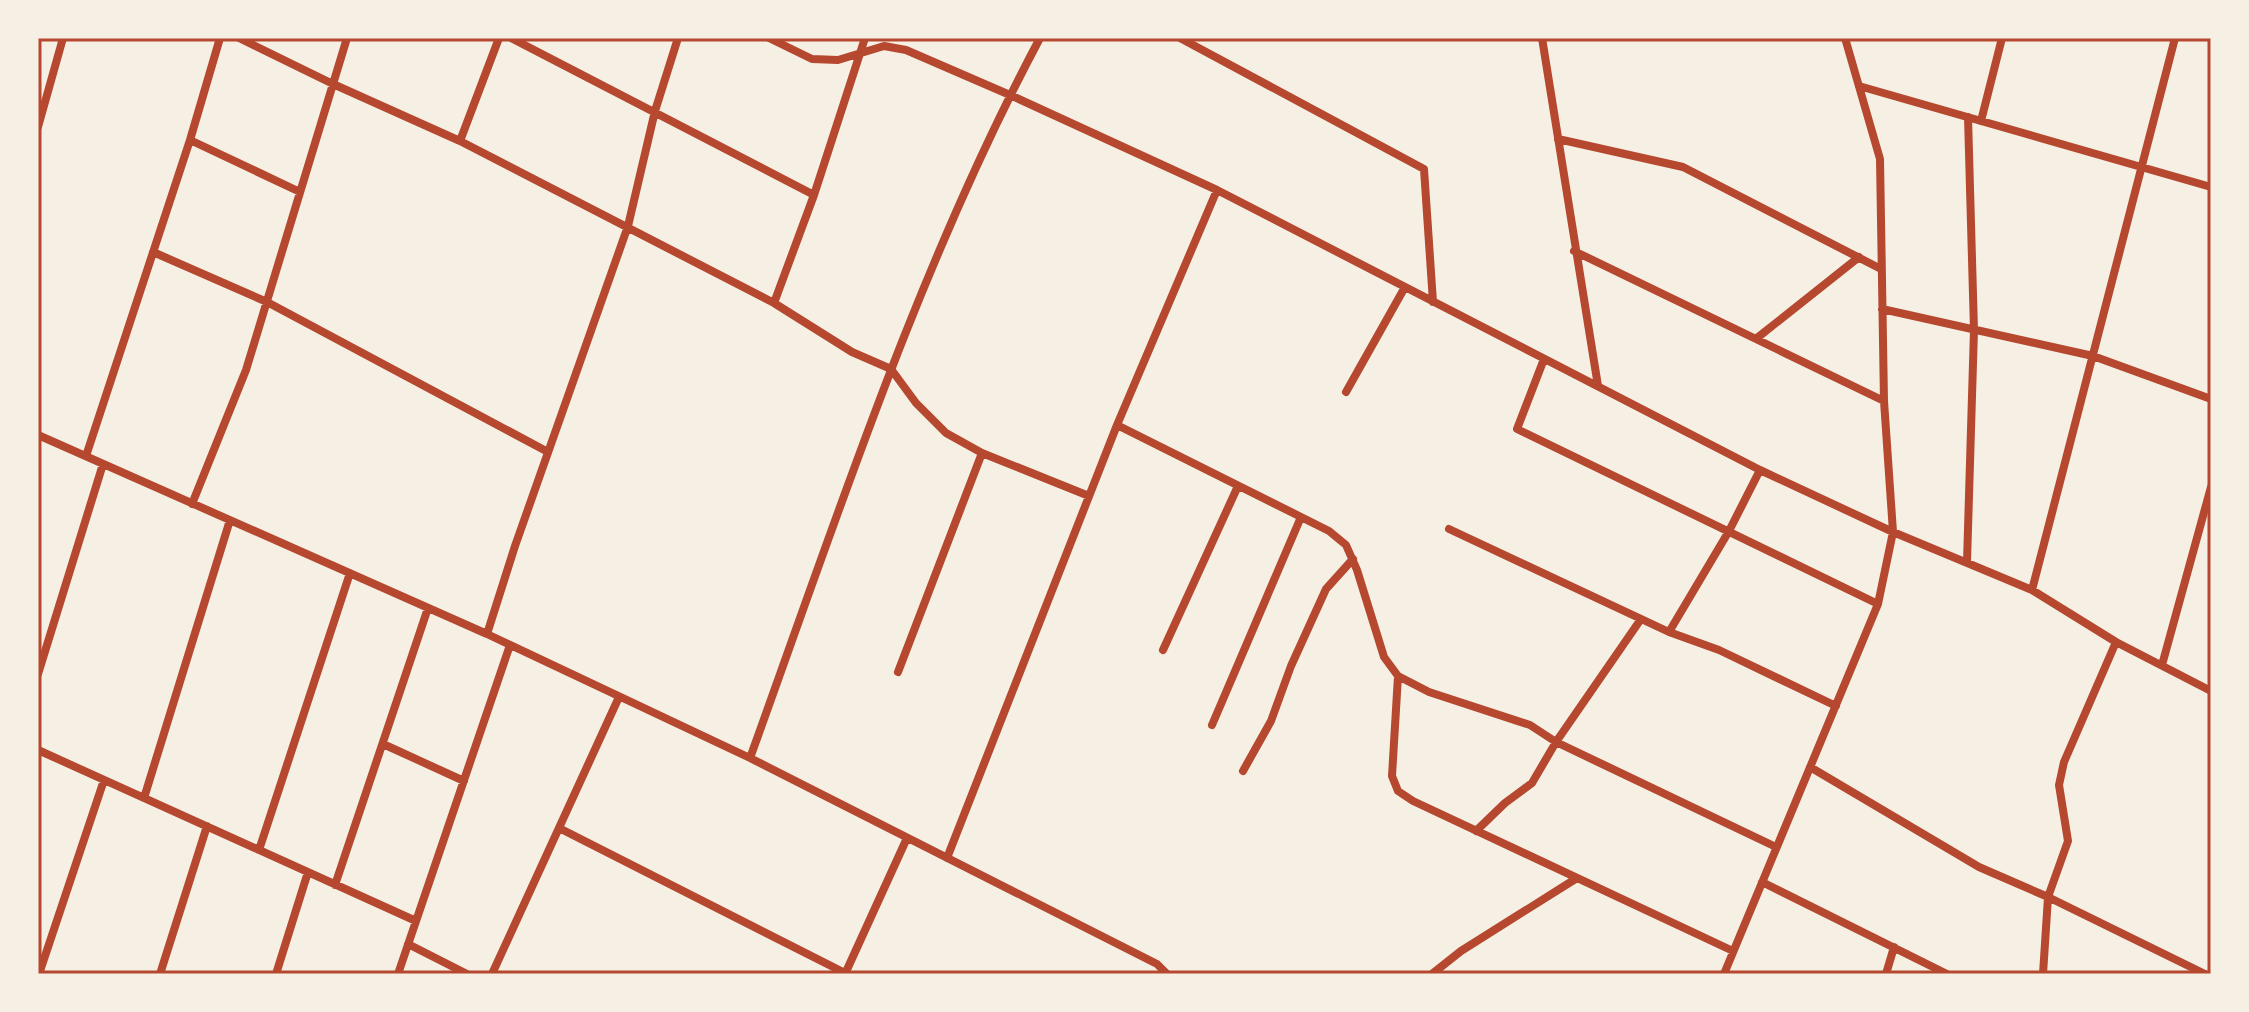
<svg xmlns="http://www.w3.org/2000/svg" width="2249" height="1012" font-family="Inter,sans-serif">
<rect width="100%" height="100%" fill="#f6efe4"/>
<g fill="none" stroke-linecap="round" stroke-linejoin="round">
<path stroke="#b5482f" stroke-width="8" d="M239,38L333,84L460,141L774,303L852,352L891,369L916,403L946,433L982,453L1089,496
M511,38L814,195
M769,38L812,59L838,60L884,46L906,50L1010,95L1217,190L1760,470L1893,532L2032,590L2116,642L2211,691
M1180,38L1424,169L1433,302
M1542,38L1598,386
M1859,86L2211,187
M1981,121L2002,38
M38,127L63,38
M1558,139L1683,167L1881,269
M190,140L300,192
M460,141L499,38
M1574,251L1884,401
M153,252L267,302L548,452
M774,303L814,195L865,38
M1882,309L2093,356L2211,399
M1757,338L1859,257
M1544,359L1517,429L1878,604
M1346,392L1405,287
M1117,425L1329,531L1346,545L1357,570L1384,657L1398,676L1429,692L1530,725L1556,742L1776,847
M38,435L487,634L750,758L1157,964L1167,974
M86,456L190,140L220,38
M192,504L246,370L347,38
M1449,529L1669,632L1719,650L1836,706
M1967,562L1974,330L1968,117
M2032,590L2175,38
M1669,632L1729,531L1760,470
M487,634L515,546L628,226L655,111L678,38
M1163,650L1238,486
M2162,665L2211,487
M898,672L982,453
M38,674L103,464
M1398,676L1392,776L1398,791L1413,801L1733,951
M1212,725L1301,517
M383,744L464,781
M38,750L416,921
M750,758C838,515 918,267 1040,38
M1810,767L1979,867L2048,897L2205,974
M1243,771L1271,721L1291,666L1326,589L1353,559
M144,798L230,520
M559,828L847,974
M1476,831L1505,803L1532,783L1556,742L1641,619
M259,850L350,573
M947,858L1117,425L1217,190
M1762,882L1947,974
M335,885L428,608
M408,944L467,974
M39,974L104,780
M160,974L207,826
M276,974L308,872
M398,974L510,645
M492,974L619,697
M845,974L907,838
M1432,974L1461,951L1577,878
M1724,974L1878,604L1893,532L1884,401L1880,159L1845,38
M1886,974L1894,947
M2043,974L2048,897L2068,841L2059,785L2064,762L2116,642"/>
</g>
<rect width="2249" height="1012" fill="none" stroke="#f6efe4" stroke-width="80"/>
<rect x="40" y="40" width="2169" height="932" fill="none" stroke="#b5482f" stroke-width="3"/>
</svg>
